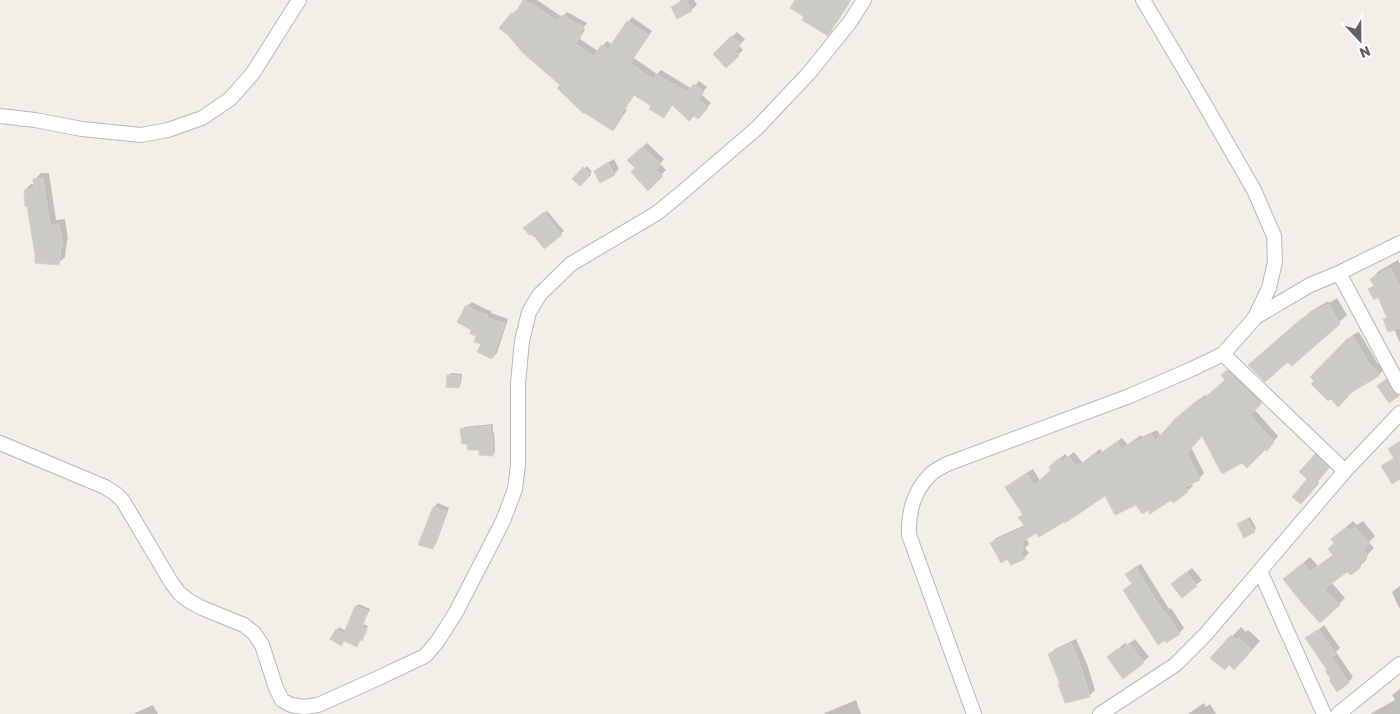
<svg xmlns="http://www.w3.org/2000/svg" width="1400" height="714" font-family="Rubik,sans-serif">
<rect width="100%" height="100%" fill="#f1efe8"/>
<path fill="#0003" d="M525,0H537L562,17L567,12L587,23L583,28L585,29L580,39L598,51L607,41L612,45L632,17L652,31L634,58L657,74L661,70L692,89L699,81L707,87L701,94L711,103L698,117L673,104L664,117L653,105L635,94L625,109L627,110L617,125L613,129L562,85L512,14L516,10L518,11Z
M681,0H694L697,5L691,10L673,7Z
M737,32L745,39L739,46L743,50L726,66L715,54Z
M647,143L664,159L660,164L666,170L648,189L637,168L629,160Z
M614,159L619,169L614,174L595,171L601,166Z
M587,166L592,172L580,184L574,179Z
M41,173H49L56,220L65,219L68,239L67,240L65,257L58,263L37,254L25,190L31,184H35V179Z
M547,211L564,231L544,247L531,232L525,228L535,219L536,220Z
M1398,260L1400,264V343L1394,329L1385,319L1387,317L1379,295L1370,290L1374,285L1371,279L1379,271Z
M1337,298L1347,315L1292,364L1288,360L1257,358L1310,312L1328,301L1329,303Z
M472,302L483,308L491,311V313L508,319L497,353L492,358L477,335L467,306Z
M1359,332L1378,364L1379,363L1383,370L1379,375L1352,391V392L1348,396L1316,381L1312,377L1354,334Z
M1233,366L1266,398L1254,409L1278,436L1272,444L1242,462L1202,434L1191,447L1204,473L1199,479L1190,483L1193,486L1174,501L1171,498L1148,508L1137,503L1105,494L1026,538L1029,544L1025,548L1029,553L1024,558L1011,563L1007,558L991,543L996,538L1025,525L1020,518L1024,514L1007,488L1012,482L1033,469L1040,481L1053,470L1056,462L1065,454L1068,457L1074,452L1083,463L1100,449L1102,452L1122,438L1128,445L1141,435L1142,437L1157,430L1161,437L1184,412L1205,395L1207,397L1226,380L1223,375Z
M451,373L462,374L461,384L459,386L448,376Z
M1392,375L1400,393L1390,401L1384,381Z
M493,424V433L494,432L495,452L493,454L469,442L462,430L464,427Z
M1321,449L1334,462L1317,481L1319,483L1307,497L1309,478L1315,455Z
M438,503L449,508L436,544L432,548L434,507Z
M1250,517L1256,528L1254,531L1241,522Z
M1353,521L1357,525L1363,521L1375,536L1369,542L1374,548L1365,557L1367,559L1360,566L1348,570L1331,582L1345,598L1339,604L1291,573L1310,557L1318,566L1334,554L1336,543L1339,533Z
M1141,564L1169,609L1171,608L1184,628L1179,633L1124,590L1132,583L1127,574L1132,569Z
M1192,568L1202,580L1182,596L1178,579Z
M1400,586V607L1399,608L1392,592Z
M359,604L370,609L363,624L368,626L364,637L361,639L359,643L356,645L344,640L331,639L339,627L346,631L356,606Z
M1324,625L1340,648L1336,652L1353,677L1348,682L1332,679L1328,670L1307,639Z
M1241,627L1246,632L1248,630L1260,641L1243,660L1212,658Z
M1076,639L1087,664L1095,690L1089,696L1061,683L1049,655L1055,649Z
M1135,639L1149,657L1143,662L1114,652L1125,643L1127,645Z
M1400,689V714H1370L1395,700L1392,695Z
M856,700L861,714H824L825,713Z
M1204,703L1206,707L1210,704L1216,714H1188Z
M153,705L158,714H133Z"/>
<path fill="#cccac5" stroke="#d6d1c6" d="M523,0L530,4L531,3L558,22L562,15L583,27L580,33L582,34L576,44L594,56L601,45L608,49L627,21L649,35L630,63L653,79L656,74L687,92L694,84L704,92L698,99L708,108L698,119L694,116L689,121L672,105L664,118L649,109L651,106L634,95L621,114L623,115L613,131L585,113L584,114L557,88L560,85L523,53L508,35L499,28L511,13L514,15Z
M684,0H686L692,11L677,19L671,7Z
M795,0H851L828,36L802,20L804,17L790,8Z
M731,36L741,44L735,51L739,56L726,68L713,54Z
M642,147L661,164L656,170L663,176L648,191L631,172L635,168L627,160Z
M608,163L615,175L600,183L594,171Z
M583,167L591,175L580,186L572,179Z
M43,178L50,226L59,224L63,246H61L59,265L35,263V254L27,206L25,207L24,190L34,189L33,179Z
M544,212L562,235L544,249L535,237H534L531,234L529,235L523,228Z
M1390,268L1400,286V328L1388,332L1383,319L1387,318L1378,297L1374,300L1368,289L1374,286L1370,279Z
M1328,304L1340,324L1292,366L1288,362L1265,382L1248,365L1301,319L1320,308V309Z
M466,305L478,312L488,315L487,318L505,323L492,359L477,352L481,344L474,342L476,336L470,334L471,330L457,322Z
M1353,336L1372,368L1374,367L1379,376L1347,395L1348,397L1338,407L1331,399L1328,401L1311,384L1314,381L1310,377L1347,339Z
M1227,370L1261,404L1250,415L1274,442L1267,451L1265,450L1247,468L1242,463L1222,474L1202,436L1187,453L1200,480L1185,487L1188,492L1173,503L1171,500L1150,514L1148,510L1142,514L1136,505L1115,515L1105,496L1065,523L1064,522L1039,537L1036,533L1021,543L1024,550L1020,553L1025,559L1011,565L1007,559L1001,563L990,543L1025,527L1018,517L1023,515L1005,487L1027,474L1034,485L1051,470L1049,467L1059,458L1062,462L1068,456L1077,467L1095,453L1097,456L1117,442L1122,449L1135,439L1137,442L1151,434L1155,441L1177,417L1199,399L1201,401L1225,380L1221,375Z
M447,375L460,376L459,388L446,387Z
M1386,379L1393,392L1399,396L1389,403L1377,386Z
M491,426V434H492L493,456L479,455V450H468L467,444H462L460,429Z
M1400,441V479L1392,484L1381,466L1394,458L1388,449Z
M1315,454L1329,468L1313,487L1314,489L1301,504L1292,497L1307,479L1299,472Z
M433,507L446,511L433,549L418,545Z
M1247,519L1255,532L1244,538L1237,524Z
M1346,527L1350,531L1355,527L1370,544L1363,549L1368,556L1358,564L1361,567L1351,575L1347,572L1324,589L1340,605L1320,623L1302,603L1283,579L1303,563L1310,572L1333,555L1328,549L1334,543L1331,539Z
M1136,568L1164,613L1165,612L1180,634L1166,643L1165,640L1158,645L1123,590L1132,584L1125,574Z
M1186,572L1197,586L1182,598L1171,584Z
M355,606L368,611L362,627L367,629L362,641L360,640L357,647L344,641L341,646L330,639L336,629L344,633Z
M1319,629L1336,654L1331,657L1349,683L1337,692L1329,680L1331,679L1325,671L1327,670L1305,638Z
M1231,635L1237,640L1239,638L1252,650L1234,670L1229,665L1225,670L1210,658Z
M1071,643L1082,670L1090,697L1065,703L1058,684H1060L1048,654Z
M1129,643L1144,663L1123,679L1107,657L1119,648L1121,650Z"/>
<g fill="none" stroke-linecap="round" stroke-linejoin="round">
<defs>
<path id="minor" d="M0,116L35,120L82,129L141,135L168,130L202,118L230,99L253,73L299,0
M1339,273L1400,387
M1254,318L1310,285L1339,273L1400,243
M1223,354L1345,471
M0,443L105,487L116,494L123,501L171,582L179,593L189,601L202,608L244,625L254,633L262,645L276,688L282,700L291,705L304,707L318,705L374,680L425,656L437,642L455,614L503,521L515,489L518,465V383L522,341L529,312L540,294L571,264L657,213L679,195L757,128L809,73L850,22L864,0
M1260,571L1324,714
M974,714L909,535C908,513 914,490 931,474C935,470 942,467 947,464L1127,397L1192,369L1223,354L1254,319L1269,288L1275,262L1274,236L1254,190L1190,79L1143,0
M1100,714L1175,665L1205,635L1345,471L1400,413
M1338,714L1400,664"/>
</defs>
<use href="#minor" stroke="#b5b8bc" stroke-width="16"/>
<use href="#minor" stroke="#fff" stroke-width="14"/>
</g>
<g transform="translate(1360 40) rotate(158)" stroke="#ffffff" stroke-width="4" paint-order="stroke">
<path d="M0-4L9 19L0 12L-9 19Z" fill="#5f6368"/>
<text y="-8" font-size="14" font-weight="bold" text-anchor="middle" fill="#5f6368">N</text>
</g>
</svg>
